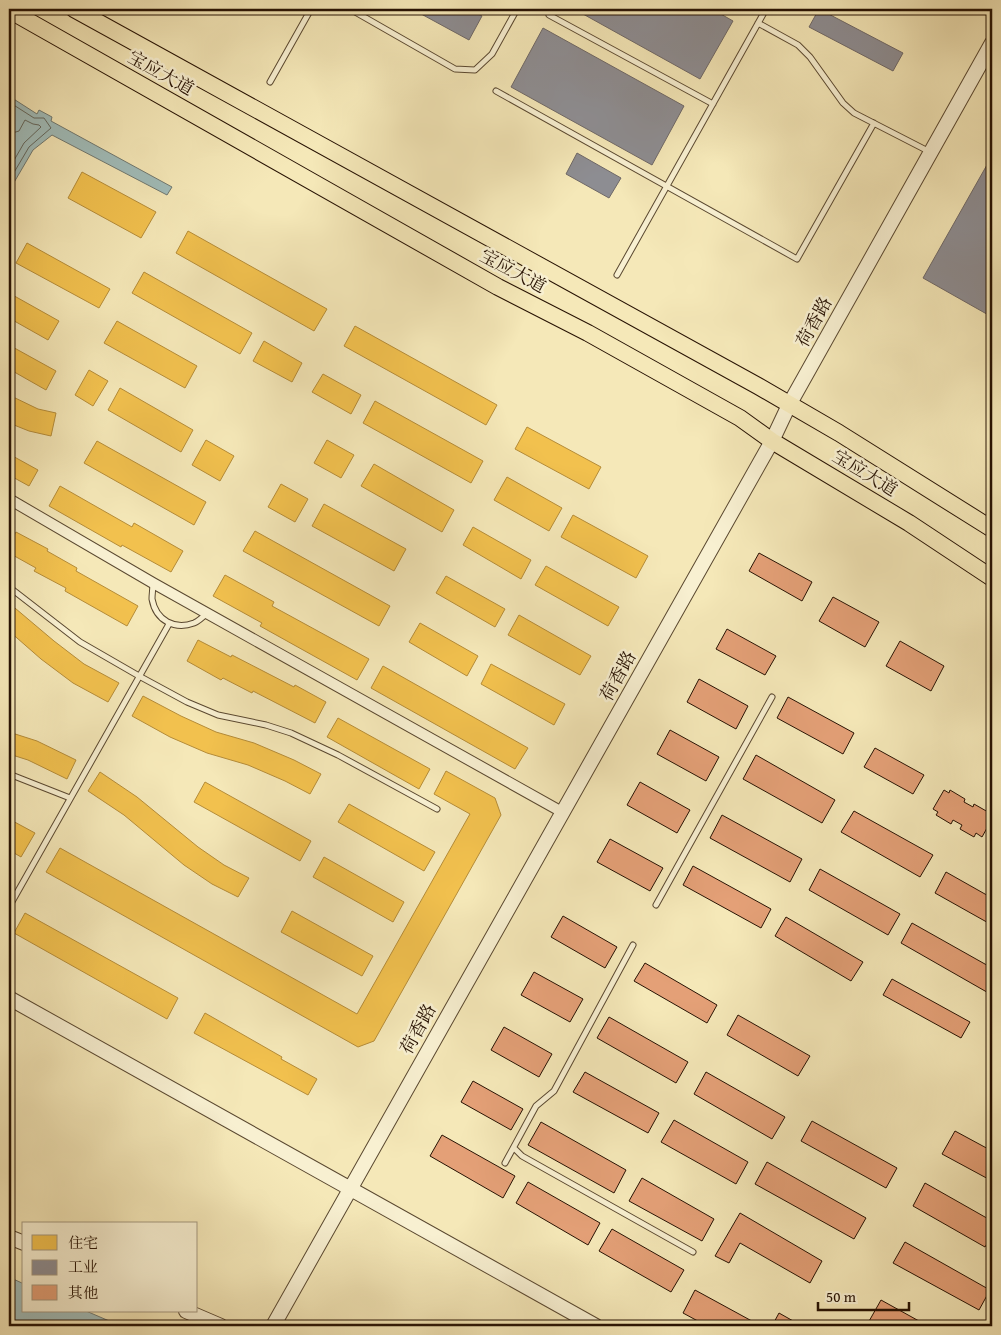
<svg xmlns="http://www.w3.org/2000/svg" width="1001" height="1335" font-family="'Gentium Book Plus','Noto Serif SC',serif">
<rect width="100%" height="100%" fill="#f5e8b8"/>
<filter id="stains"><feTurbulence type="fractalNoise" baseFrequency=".004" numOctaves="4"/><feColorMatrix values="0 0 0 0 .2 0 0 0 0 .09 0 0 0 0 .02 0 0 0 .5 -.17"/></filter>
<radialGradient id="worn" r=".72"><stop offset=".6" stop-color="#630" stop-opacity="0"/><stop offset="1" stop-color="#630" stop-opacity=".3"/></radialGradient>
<path fill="#a1bdba" stroke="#707971" d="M9,96L37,114L39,110L52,117L51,121L172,187L167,195L52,135L33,150L9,191V126L12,121L9,118Z
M9,1277L24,1284V1311H86L121,1326H21L9,1321Z"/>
<path fill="#f2c14e" stroke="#b58c38" d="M82,172L156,212L141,238L68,198Z
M188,231L327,309L314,331L176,253Z
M27,243L110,289L99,308L16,263Z
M144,272L252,333L240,354L132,293Z
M9,293L59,321L48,340L9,318Z
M117,321L197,366L185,388L104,343Z
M355,326L497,405L486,425L344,346Z
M264,341L302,363L292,382L253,361Z
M9,345L56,371L46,390L9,369Z
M89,370L108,381L93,406L75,395Z
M323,374L361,395L351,414L312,392Z
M120,388L193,430L181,452L108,410Z
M9,395L38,409L56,413L51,436L29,431L9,423Z
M375,401L483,461L471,483L363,423Z
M527,427L601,467L589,489L515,449Z
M206,440L234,456L220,481L192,465Z
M327,440L354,455L341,478L314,463Z
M97,441L206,502L194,525L84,463Z
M9,454L38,470L29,486L9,475Z
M374,464L454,510L442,532L361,486Z
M507,477L562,508L549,531L494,500Z
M281,484L308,499L295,522L268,507Z
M60,486L132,527L134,523L183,551L171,572L122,545L121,547L49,506Z
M324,504L406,549L394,571L312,526Z
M573,515L648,556L636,578L561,537Z
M473,527L531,560L521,579L463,545Z
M255,531L390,606L379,626L243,551Z
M16,532L48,549L47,551L77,568L76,571L138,606L127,626L65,591L66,588L34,571L36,568L9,553V545Z
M546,566L619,607L608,626L535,585Z
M225,575L274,602L272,606L369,659L357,680L260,626L262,623L213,596Z
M446,576L505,609L495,627L436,593Z
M9,603L54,641L84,664L119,683L108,702L73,683L41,659L9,631Z
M519,615L591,656L580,675L508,635Z
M420,623L478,656L467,676L409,642Z
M198,640L231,657L232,655L294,687L295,685L326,702L315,723L253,691L252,693L223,678L221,680L187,661Z
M491,664L565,704L554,725L481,684Z
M383,666L528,748L515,769L371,688Z
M143,696L181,716L216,732L254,743L294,760L321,774L310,794L285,781L248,765L207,753L170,737L132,716Z
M338,718L430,769L419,789L327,737Z
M9,732L37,741L76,760L67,779L28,760L9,754Z
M446,771L495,798L501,815L374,1041L358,1047L46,872L60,848L357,1014L470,814L434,794Z
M100,772L137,797L198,847L224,865L249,878L238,897L212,884L184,865L124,815L88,791Z
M205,782L311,841L300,861L194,802Z
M349,804L435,852L424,871L338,822Z
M9,819L35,833L21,857L9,850Z
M324,857L404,902L393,922L313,877Z
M292,911L373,956L362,976L281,932Z
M25,913L178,998L167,1019L14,933Z
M205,1013L282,1057L281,1059L317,1079L308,1095L194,1033Z"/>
<path fill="#8d8d92" stroke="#6e6867" d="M412,9H469L482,16L469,40Z
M574,9H712L733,21L700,79Z
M819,9L903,53L893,71L809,27Z
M543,28L684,106L652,165L511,87Z
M577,153L621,178L609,198L566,174Z
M992,156V317L923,278Z"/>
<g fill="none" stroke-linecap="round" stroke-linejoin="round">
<path stroke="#64685e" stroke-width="1" d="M9,102L34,118H44L51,128L29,147L9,181
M9,134L19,131L25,120L33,124L39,125L41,127L24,143L9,169"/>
</g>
<path fill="#e4a077" stroke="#271203" d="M759,553L812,582L802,601L749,571Z
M833,597L879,622L865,647L819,621Z
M727,629L776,656L765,675L716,649Z
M900,641L944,666L931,691L886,666Z
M699,679L748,706L736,729L687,702Z
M788,697L854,733L843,754L777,718Z
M670,730L719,757L706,781L657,754Z
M875,748L924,775L913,794L864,767Z
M756,755L835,800L822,823L743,779Z
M640,782L690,810L677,833L627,805Z
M944,790L949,793L950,790L965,799L964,802L973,807L974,804L988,812L987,815L992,819L982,837L976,833L974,837L960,829L962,825L953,820L951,824L936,815L938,812L933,809Z
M854,811L933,855L920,877L841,832Z
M722,815L802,859L790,882L710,838Z
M610,839L663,868L650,891L597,862Z
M693,866L771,909L761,928L683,885Z
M820,869L900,914L888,935L809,890Z
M946,872L992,898V925L935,893Z
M563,916L617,947L605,968L551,937Z
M786,917L863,962L851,981L775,936Z
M912,923L992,968V995L901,943Z
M645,963L717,1005L707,1023L634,981Z
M534,972L583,999L570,1022L521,995Z
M892,979L970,1022L961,1038L883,995Z
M738,1015L810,1056L798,1076L727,1035Z
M609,1017L688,1062L676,1083L597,1038Z
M504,1027L552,1054L539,1077L491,1050Z
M585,1072L659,1113L648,1133L573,1092Z
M706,1072L785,1117L772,1139L694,1094Z
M473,1081L523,1109L511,1130L461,1102Z
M674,1120L748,1162L736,1184L661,1142Z
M812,1121L897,1168L886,1188L801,1141Z
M541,1122L626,1170L614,1193L528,1145Z
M955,1131L992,1151V1181L942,1154Z
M442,1135L515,1176L503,1198L430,1156Z
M767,1162L866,1218L854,1239L755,1184Z
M642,1178L714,1219L702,1241L629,1201Z
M528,1182L600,1223L588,1245L516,1203Z
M925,1183L992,1221V1235L985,1247L913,1206Z
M740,1213L822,1261L810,1283L740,1243L729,1263L715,1256Z
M612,1229L684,1270L671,1292L599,1251Z
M905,1242L990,1290L979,1310L893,1263Z
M695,1290L761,1326H707L683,1313Z
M881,1300L928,1326H874L868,1323Z
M779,1313L802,1326H772Z"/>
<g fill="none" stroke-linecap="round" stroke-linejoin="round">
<defs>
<path id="service" d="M350,9L455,69L475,70L492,54L517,9
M549,15L713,104
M758,23L798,45L810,57L843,103L854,113L930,152
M270,82L311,9
M496,91L797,259L874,123
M617,275L766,9
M153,583C153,588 152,594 152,599C156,621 175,630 194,623C199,621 203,617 207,613
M9,587L80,642L139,676L187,702L218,715L266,725L291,733L338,755L437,809
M9,774L70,798
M656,905L772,697
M9,907L169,624
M514,1148L522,1156L693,1252
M505,1163L536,1106L554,1091L633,945"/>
<path id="minor" d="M9,499L153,583L562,812"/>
<path id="tertiary" d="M9,998L596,1326
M9,1237L24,1243
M186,1311L221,1326
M273,1326L772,441L789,405L992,43"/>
<path id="primary" d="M74,9L758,386L839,433L992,529
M9,10L498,287L588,333L740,418L772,441L909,523L992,578"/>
</defs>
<use href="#service" stroke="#5a4830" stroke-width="7"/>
<use href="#minor" stroke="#5a4830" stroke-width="12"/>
<use href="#tertiary" stroke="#5a4830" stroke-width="16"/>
<use href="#primary" stroke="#271203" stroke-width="18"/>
<use href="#service" stroke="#f8f0d1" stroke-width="5"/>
<use href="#minor" stroke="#f8f0d1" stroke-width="10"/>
<use href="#tertiary" stroke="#f8f0d1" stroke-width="14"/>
<use href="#primary" stroke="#f5e8b8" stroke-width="16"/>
</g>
<g text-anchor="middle" stroke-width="5" stroke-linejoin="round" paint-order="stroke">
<g font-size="18" fill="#271203" stroke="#f8f0d1">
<text transform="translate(161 73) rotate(29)" y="6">宝应大道</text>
<text transform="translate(513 271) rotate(28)" y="6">宝应大道</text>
<text transform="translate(814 322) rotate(-61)" y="6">荷香路</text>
<text transform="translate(865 473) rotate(31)" y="6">宝应大道</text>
<text transform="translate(618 676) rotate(-61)" y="6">荷香路</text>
<text transform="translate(418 1029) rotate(-61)" y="6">荷香路</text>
</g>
</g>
<rect width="1001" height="1335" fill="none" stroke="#f5e8b8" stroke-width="30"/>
<rect x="10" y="10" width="981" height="1315" fill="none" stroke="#271203" stroke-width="2.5"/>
<rect x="15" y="15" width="971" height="1305" fill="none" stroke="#271203"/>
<rect x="22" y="1222" width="175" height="90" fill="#f8f0d1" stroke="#a4977f"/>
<rect x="32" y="1235" width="25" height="15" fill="#f2c14e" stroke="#a4977f"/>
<text x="68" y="1248" font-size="15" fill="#271203">住宅</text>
<rect x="32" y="1260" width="25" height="15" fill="#8d8d92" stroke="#a4977f"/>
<text x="68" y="1272" font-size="15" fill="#271203">工业</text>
<rect x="32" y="1285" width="25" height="15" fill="#e4a077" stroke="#a4977f"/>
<text x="68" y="1298" font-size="15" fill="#271203">其他</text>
<path d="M818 1302v8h91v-8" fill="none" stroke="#271203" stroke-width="2.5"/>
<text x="826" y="1302" font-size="15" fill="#271203" stroke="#f8f0d1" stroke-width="4" paint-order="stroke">50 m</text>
<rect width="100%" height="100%" filter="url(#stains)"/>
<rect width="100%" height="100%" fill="url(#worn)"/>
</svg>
